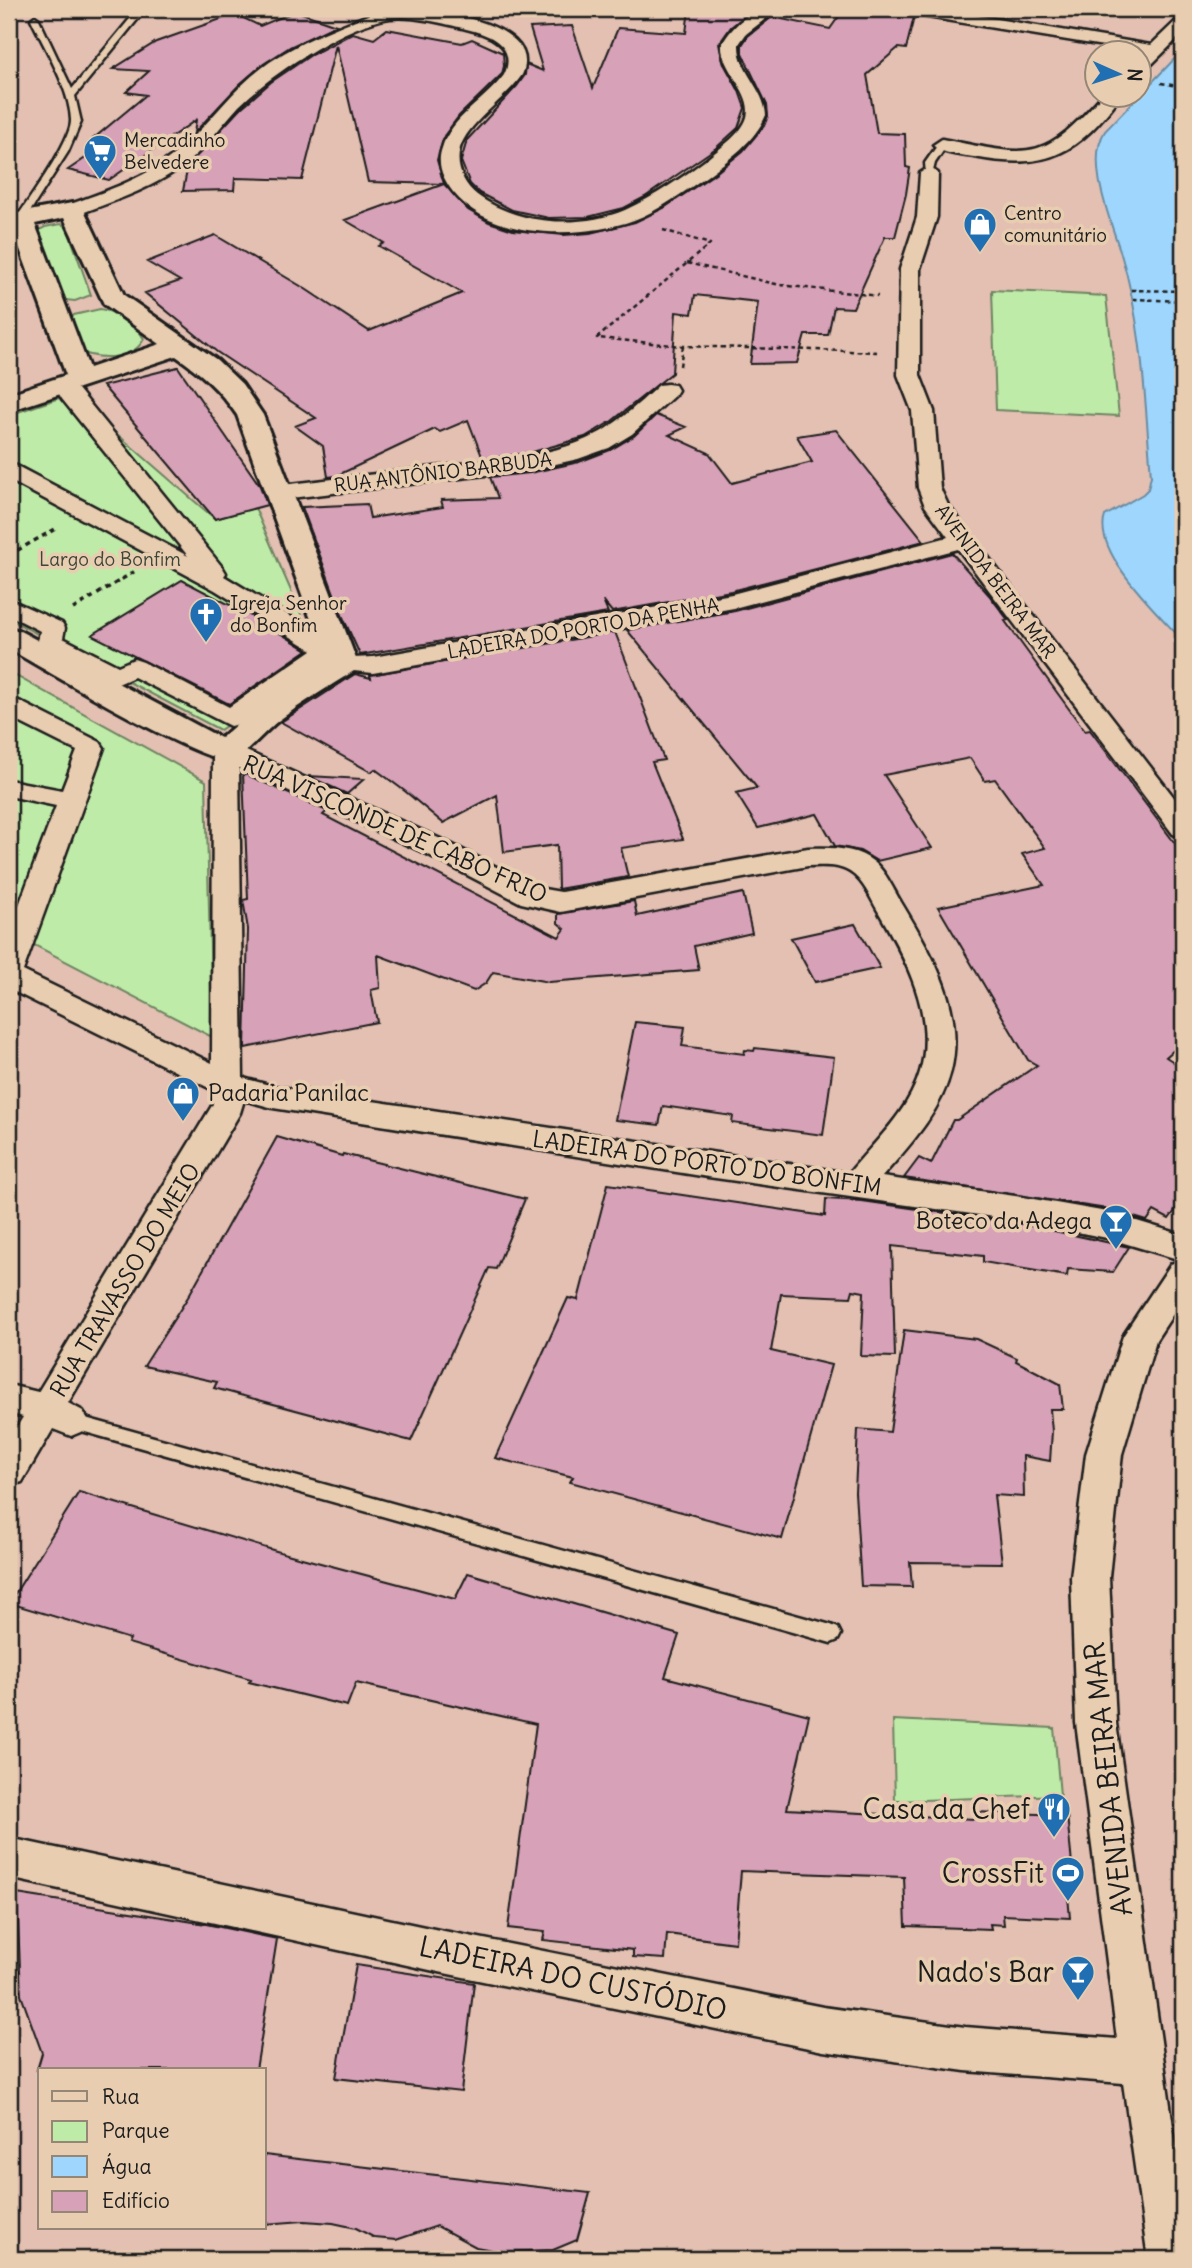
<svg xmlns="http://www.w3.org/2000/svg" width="1192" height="2268" font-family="Delius,sans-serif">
<rect width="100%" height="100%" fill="#e3c0b2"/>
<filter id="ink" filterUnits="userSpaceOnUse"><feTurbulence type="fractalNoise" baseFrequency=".0143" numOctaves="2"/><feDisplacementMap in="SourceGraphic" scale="14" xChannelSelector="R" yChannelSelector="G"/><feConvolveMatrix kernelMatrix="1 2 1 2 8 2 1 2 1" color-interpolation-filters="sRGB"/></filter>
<g filter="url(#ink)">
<path fill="#bfeba8" stroke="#6e8462" stroke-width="2" d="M61,224L67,227L91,295L75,301L56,299L34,233L45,227Z
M992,290L1106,296L1119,416L996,410Z
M100,309C115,311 137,325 144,339C131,363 96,359 75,350L67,322L74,315Z
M71,394L215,519L255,508L321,660L220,730L9,619V415Z
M9,672L206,781L212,1037L9,932Z
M893,1720L1054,1728L1060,1795L895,1801Z"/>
<path fill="#9ed6fd" stroke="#6a8ca3" stroke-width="2" d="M1183,50V641C1161,616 1092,553 1105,516L1143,494L1148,489L1151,476C1145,401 1143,326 1121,254C1111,221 1085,162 1105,131Z"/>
<path fill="#d7a1b7" stroke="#1c1c1c" stroke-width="2" d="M689,9H733L750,12L731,27L719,44L724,64L739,91L745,108L738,128L716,148L645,197L624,208L588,217L549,218L512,210L479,193L470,184L461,161L467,140L517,86L525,75L526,64L543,71L530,28L572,26L593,88L618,28L686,33Z
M844,9L914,17L906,49L898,48L867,75L877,133L905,134L906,167L910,168L906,194L895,237H885L853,308L834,307L828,335H805L797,363L750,364L758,302L695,295L692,314L676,312L672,373L612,421L585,437L529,453L483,459L468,420L440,432L435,429L336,476L328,477L323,446L295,426L316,418L217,352L145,293L180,281L147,262L215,235L304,288L369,331L462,293L379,246L384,243L345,220L444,184L468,210L489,222L513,230L564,235L590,233L635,222L664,208L717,172L743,151L764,126L768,116L767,105L742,53V45L748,36L772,17L830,29Z
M296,11L336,25L290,47L262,65L240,84L194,133L196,120L109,180L68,170L103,146L93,139L146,95L126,92L149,71L113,69L156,42L235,14L260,26Z
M387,29L462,43L472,39L503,53L504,66L502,74L459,116L444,136L437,160L444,184L368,182L336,45L302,180L235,178L234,190L183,191L188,165L241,108L271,82L311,55L353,33L374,39Z
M178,367L260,486L267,505L215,519L103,386Z
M656,415L686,427L669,435L709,453L732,483L812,462L797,436L836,430L924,541L731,591L612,612L603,601L608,613L360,655L342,615L302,507L367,504L370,518L443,507L441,500L498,498L490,477L530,473L579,462L610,450L634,436Z
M952,553L989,595L1008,620L1005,621L1085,731L1090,730L1183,854V1042L1166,1057L1183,1068V1200L1169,1219L1154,1211L1147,1221L1107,1209L904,1178L919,1158L931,1164L953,1120H957L1037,1065L1028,1060L938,907L1044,885L1022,854L1045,848L995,779L985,781L970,758L884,775L932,848L877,861L860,851L835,846L817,814L758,828L736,793L757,788L627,630L735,611Z
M182,580L259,620L307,650L229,704L92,635Z
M615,632L664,760L652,762L683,839L621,848L628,877L558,889L557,845L504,852L497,795L443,823L406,792L375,769L371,772L281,722L355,674L371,678L370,675Z
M243,773L327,811L323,815L559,937L565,929L558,923V914L634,901L637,916L743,893L752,933L694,946L699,970L549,982L493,972L486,983L474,991L378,955L380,988L371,990L377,1022L245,1048L248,929L243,900L248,899Z
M308,776L364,779L347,794Z
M855,924L880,968L815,982L791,938Z
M635,1022L685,1027L682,1046L744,1054L745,1050L754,1051L755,1048L834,1057L823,1135L732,1123L733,1116L663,1106L659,1125L615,1120Z
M277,1137L342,1156L343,1154L525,1199L496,1269L489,1268L411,1441L214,1388L217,1382L144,1366L188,1297Z
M608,1184L825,1216L826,1199L862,1201L1022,1224L1129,1247L1113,1272L1068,1269L1067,1276L983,1262V1256L892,1246L895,1357L861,1356L864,1292L853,1290L851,1297L781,1294L771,1351L831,1365L782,1539L570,1482L573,1477L495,1458L568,1298L578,1300Z
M904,1330L976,1339L1017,1358L1016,1361L1060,1384L1063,1409H1050L1052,1431L1050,1461L1023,1456L1024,1497L994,1495L1002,1563L910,1562L912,1587L861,1586L855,1492L858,1429L890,1432Z
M79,1492L283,1553L455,1599L468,1573L679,1635L665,1677L809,1715L787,1809L974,1819V1812L1067,1815L1073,1874H1066L1070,1918L1003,1915L1004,1925L990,1924L991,1929L906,1926L904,1877L741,1871L735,1943L667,1934L665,1959L633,1957V1950L543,1940L545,1932L508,1928L536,1724L356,1683L347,1706L249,1682L251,1679L128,1643L130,1639L9,1603Z
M17,1894L206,1924L277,1939L256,2070H37L42,2053L21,1995Z
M356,1965L474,1983L461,2092L336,2078Z
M264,2155L590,2193L577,2240L553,2250L503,2252L476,2247L437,2226L396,2240L375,2238L356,2228L333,2223L304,2221L264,2224Z"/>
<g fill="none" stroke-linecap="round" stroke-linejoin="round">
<defs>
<path id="lane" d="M138,9H146L75,96L81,122L68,152L24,221H18L16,219C29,199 72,140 71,120C70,89 44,47 31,19L35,16L39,19L72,89Z
M939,143L947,145L935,163L932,175H926L925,163Z
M71,1414L831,1625L838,1628L841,1634L838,1640L831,1643L71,1428L65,1426L62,1421L65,1416Z"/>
<path id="street" d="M383,9C413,5 547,19 522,75C506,99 468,122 460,148C455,166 463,184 477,195C517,225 580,229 625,210C654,197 682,178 707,159C720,148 742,134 747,117C754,92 720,70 722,44C736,21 751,9 778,9L746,34L739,44C738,71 764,88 766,115C755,141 730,159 707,176C684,192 660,210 634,220C582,239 491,240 453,192C443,179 436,164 442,148C451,117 486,100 504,75C516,50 496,37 474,31C452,25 412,15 390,18C345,25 271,74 239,106C222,124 208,145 189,161C157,187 117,200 79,214L72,216L62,210L65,206C107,191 150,177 184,146C212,120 232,90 263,67C300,40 341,26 383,9Z
M901,9H937L1151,45L1177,20L1183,19V33L1146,70L1140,71V57L1142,54L1140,52L909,14Z
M1103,94H1122C1078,154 1048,171 974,157C962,155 940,154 933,145L942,139C1029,156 1041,165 1103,94Z
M929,167L938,173L937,217L920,269V375L934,411L940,488L948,505L1183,809V837L1173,834L958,549L734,608L373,673L334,669L330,664L334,659L373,657L732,594L948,537L925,506L918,488L912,411L898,375L900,269L917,217L920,173Z
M667,384L675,385L678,390L675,395L632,434L609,448L578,459L529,470L282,499L274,497L271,492L274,487L282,485L529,456C595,442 610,430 659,385Z
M70,387L78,389L223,568L226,573L224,576L338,645L342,650L338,655L239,724L230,726L134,677L118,684L109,681L41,646L38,641L40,631L9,615V599L62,623L65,628L63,638L118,666L134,659L143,662L229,707L312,650L215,590L9,480V464L17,466L188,556L62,399L59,394L62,389Z
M9,699L19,701L100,742L104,748L23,971L212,1063L213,752L217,746L226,744L235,746L445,841L538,888L561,892L808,848C830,847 856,847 874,862C886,872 893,889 901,902C931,952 966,1009 951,1071C941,1112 909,1146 882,1177L1022,1197L1107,1212L1183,1235V1299L1156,1340L1122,1454L1109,1577L1116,1723L1183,2197V2259H1148L1123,2083L965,2071L823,2051L439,1972L9,1878V1838L439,1930L823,2007L965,2027L1117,2039L1076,1723L1071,1577L1086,1454L1123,1336L1171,1264L1181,1260L1107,1238L1022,1221L708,1177L273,1108L244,1100L240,1113L68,1403L83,1411L89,1421L83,1431L71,1436L53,1429L22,1482L9,1486V1440L23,1417L9,1413V1385L38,1392L213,1104V1090L9,989V932L56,806L9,796V780L62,790L77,751L9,717ZM239,768L425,853L521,903L561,912L808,866C822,866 837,864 850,872C863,880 870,897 878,911C905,958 937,1016 920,1072C908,1113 875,1141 849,1173L273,1086L243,1078Z"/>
<path id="secondary" d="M72,203L80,205L84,210L124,295L217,360L242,384L263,415L358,664L354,671C328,687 302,703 278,721C267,729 243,757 234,760C209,769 41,667 9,649V628L20,631L221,738L255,708L326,661L237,415C220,390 201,373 176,356L9,411V394L66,375L9,219L13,214ZM64,218L104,304L160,344L89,368L35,224Z"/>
</defs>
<use href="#lane" stroke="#1c1c1c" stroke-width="5"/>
<use href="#street" stroke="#1c1c1c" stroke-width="5"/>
<use href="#secondary" stroke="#1c1c1c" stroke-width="6"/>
<path stroke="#1c1c1c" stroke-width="2.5" stroke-dasharray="4.5 3.5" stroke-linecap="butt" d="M1161,83L1183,87
M663,230L710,244L597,338L683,346L878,352
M687,263L780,285L878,296
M1131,290L1183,291
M1133,299L1183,301
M680,366L683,346"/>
<path stroke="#1c1c1c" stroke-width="3.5" stroke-dasharray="5 4.5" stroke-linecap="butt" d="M9,511L18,509
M9,555L57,528
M73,609L137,570"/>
<use href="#lane" fill="#e8cdb0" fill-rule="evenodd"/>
<use href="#street" fill="#e8cdb0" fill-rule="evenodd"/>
<use href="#secondary" fill="#e8cdb0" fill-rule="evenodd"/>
</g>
</g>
<defs>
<symbol id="supermarket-pin" viewBox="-11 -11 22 30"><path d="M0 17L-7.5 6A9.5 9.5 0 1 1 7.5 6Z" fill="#1f6fb2" stroke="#e8cdb0"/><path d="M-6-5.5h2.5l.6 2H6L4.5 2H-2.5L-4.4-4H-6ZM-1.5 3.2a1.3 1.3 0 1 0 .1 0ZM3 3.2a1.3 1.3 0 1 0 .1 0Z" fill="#fff"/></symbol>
<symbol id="shop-pin" viewBox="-11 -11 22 30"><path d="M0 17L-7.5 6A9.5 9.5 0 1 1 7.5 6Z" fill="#1f6fb2" stroke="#e8cdb0"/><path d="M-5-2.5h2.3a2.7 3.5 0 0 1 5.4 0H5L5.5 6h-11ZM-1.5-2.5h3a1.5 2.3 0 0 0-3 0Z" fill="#fff"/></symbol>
<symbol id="church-pin" viewBox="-11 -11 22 30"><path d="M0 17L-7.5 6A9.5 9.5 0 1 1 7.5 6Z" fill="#1f6fb2" stroke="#e8cdb0"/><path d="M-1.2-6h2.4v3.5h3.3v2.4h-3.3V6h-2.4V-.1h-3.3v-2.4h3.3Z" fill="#fff"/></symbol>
<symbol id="bar-pin" viewBox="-11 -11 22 30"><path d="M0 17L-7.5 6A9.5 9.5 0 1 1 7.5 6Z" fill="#1f6fb2" stroke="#e8cdb0"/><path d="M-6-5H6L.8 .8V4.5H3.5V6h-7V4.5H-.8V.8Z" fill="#fff"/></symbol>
<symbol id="restaurant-pin" viewBox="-11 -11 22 30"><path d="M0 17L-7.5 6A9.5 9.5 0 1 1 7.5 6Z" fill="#1f6fb2" stroke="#e8cdb0"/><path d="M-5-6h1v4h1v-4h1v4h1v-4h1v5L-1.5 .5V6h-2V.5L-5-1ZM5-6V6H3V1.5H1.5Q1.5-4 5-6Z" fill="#fff"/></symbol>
<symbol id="stadium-pin" viewBox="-11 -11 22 30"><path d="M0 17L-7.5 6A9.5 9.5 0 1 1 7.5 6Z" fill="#1f6fb2" stroke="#e8cdb0"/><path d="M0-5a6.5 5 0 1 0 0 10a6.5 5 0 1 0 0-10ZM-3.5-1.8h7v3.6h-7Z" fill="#fff"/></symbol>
</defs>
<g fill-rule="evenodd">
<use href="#supermarket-pin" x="81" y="132" width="38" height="52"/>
<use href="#shop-pin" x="961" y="205" width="38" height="52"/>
<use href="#church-pin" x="187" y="595" width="38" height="52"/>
<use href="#shop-pin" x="164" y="1074" width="38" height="52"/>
<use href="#bar-pin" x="1097" y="1202" width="38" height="52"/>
<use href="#restaurant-pin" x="1035" y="1790" width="38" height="52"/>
<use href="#stadium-pin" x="1049" y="1854" width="38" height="52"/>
<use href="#bar-pin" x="1059" y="1953" width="38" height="52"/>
</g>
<g text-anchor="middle" stroke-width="7" stroke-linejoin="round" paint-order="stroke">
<g font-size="19" fill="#1c1c1c" stroke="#e8cdb0" text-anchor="start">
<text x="124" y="147">Mercadinho<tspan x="124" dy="22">Belvedere</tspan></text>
<text x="1004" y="220">Centro<tspan x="1004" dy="22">comunitário</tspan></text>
<text x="230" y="610">Igreja Senhor<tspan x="230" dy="22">do Bonfim</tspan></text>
</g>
<g font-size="19" fill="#1c1c1c" stroke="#e8cdb0">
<text transform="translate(443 472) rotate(-7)" y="7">RUA ANTÔNIO BARBUDA</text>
<text transform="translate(996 581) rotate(53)" y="7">AVENIDA BEIRA MAR</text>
<text transform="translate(583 628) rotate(-10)" y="7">LADEIRA DO PORTO DA PENHA</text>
</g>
<g font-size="19" fill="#3d4538" stroke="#e8cdb0">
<text x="110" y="566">Largo do Bonfim</text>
</g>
<g font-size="23" fill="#1c1c1c" stroke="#e8cdb0">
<text transform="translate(395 829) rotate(24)" y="8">RUA VISCONDE DE CABO FRIO</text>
<text transform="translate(707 1163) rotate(8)" y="8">LADEIRA DO PORTO DO BONFIM</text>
<text transform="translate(125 1280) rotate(-59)" y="8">RUA TRAVASSO DO MEIO</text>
</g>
<g font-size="23" fill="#1c1c1c" stroke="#e8cdb0" text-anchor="start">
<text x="208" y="1101">Padaria Panilac</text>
<text x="1092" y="1229" text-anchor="end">Boteco da Adega</text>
</g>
<g font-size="28" fill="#1c1c1c" stroke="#e8cdb0">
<text transform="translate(1108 1779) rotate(-96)" y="10">AVENIDA BEIRA MAR</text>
<text transform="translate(573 1978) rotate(12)" y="10">LADEIRA DO CUSTÓDIO</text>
</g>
<g font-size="28" fill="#1c1c1c" stroke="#e8cdb0" text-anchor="end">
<text x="1030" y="1819">Casa da Chef</text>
<text x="1044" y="1883">CrossFit</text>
<text x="1054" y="1982">Nado's Bar</text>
</g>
</g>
<rect width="1192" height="2268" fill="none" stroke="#e8cdb0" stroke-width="35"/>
<rect x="18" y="18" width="1157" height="2233" fill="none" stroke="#1c1c1c" stroke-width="2.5" filter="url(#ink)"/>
<rect x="38" y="2068" width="228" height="161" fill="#e8cdb0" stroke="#968675" stroke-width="2"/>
<rect x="52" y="2091" width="35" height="10" fill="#e8cdb0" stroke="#968675" stroke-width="2"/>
<text x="102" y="2104" font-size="21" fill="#1c1c1c">Rua</text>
<rect x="52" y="2121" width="35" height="21" fill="#bfeba8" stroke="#968675" stroke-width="2"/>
<text x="102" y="2138" font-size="21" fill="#1c1c1c">Parque</text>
<rect x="52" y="2156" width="35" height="21" fill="#9ed6fd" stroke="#968675" stroke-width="2"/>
<text x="102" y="2174" font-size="21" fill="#1c1c1c">Água</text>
<rect x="52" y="2191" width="35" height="21" fill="#d7a1b7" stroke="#968675" stroke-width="2"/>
<text x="102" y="2208" font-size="21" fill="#1c1c1c">Edifício</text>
<g transform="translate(1118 74) rotate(93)"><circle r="33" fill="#e8cdb0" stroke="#968675" stroke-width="2"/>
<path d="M0-5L12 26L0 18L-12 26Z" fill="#1f6fb2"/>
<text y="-10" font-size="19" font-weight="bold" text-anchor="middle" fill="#1c1c1c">N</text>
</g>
</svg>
